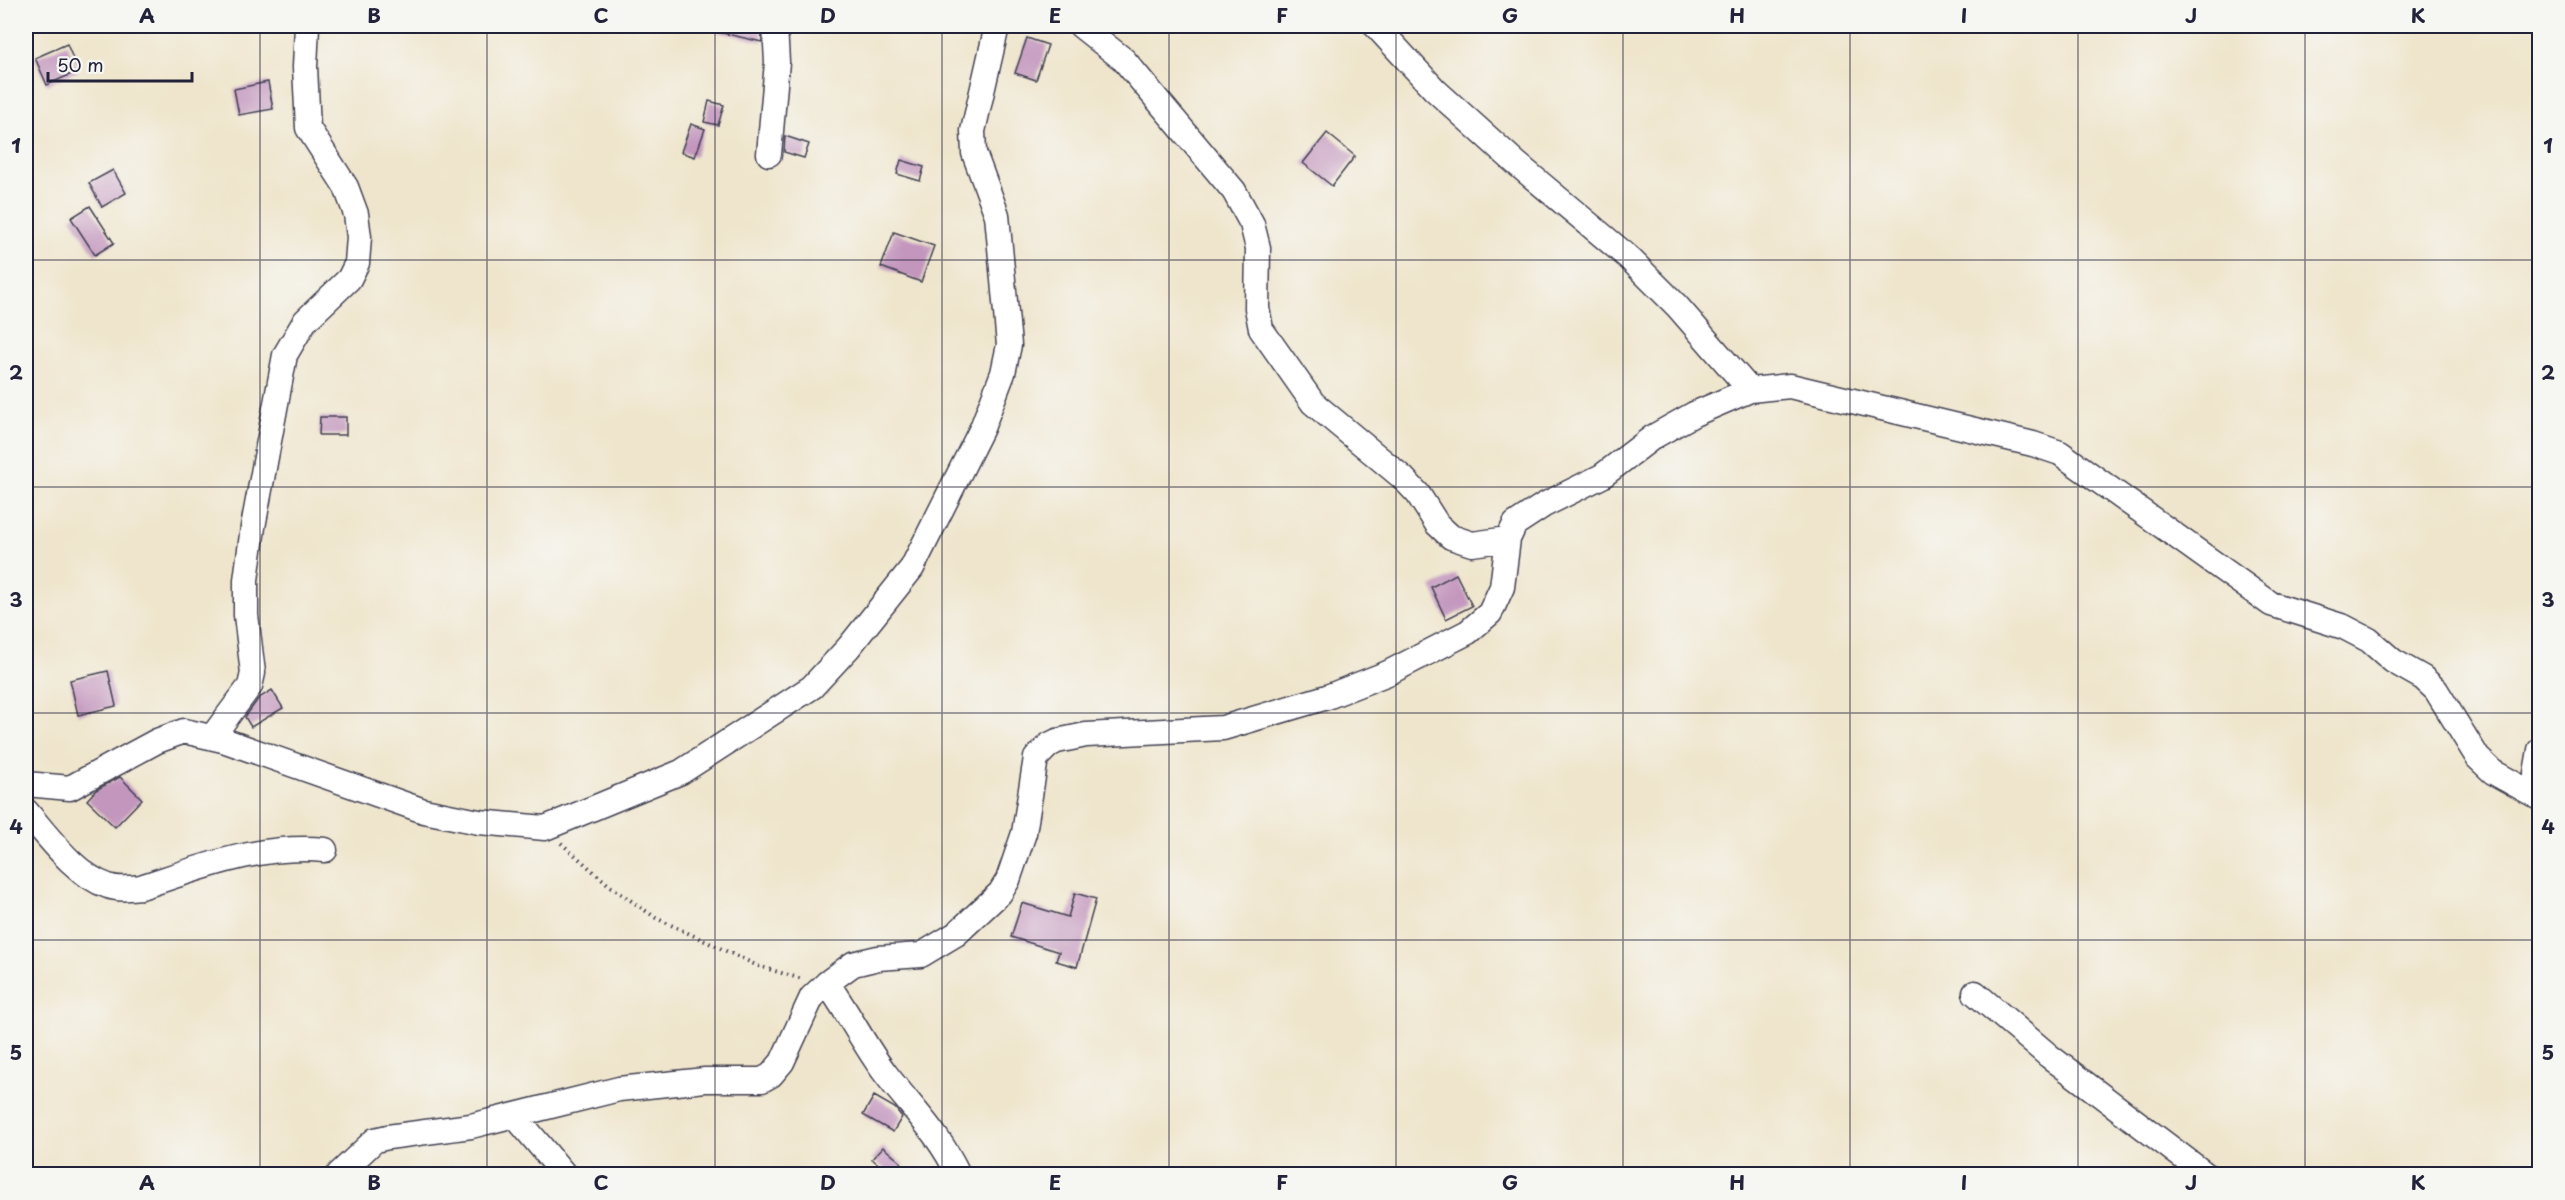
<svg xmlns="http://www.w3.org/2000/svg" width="2565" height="1200" font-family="'Playpen Sans',sans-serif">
<rect width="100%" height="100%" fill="#f6f6f2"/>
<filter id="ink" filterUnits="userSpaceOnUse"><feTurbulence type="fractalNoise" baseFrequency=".0167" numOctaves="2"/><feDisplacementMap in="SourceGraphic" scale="12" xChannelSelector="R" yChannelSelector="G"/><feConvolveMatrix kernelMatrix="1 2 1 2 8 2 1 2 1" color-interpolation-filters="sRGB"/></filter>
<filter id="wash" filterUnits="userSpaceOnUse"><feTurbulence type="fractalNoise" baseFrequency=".008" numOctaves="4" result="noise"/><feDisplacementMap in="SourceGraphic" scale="24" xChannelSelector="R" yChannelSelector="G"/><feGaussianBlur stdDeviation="1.35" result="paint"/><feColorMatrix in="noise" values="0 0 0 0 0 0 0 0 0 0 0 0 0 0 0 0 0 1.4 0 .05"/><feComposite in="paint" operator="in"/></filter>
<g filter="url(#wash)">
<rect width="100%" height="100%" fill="#efe5cc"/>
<g id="blocks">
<path fill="#c396be" d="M719,26H761L762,42L718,32Z
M1027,38L1048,45L1036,80L1015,73Z
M67,44L78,71L47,85L35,58Z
M268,82L273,109L239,115L234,89Z
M709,101L724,105L718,125L704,122Z
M691,124L705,129L695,157L681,152Z
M1327,133L1355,156L1332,186L1303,163Z
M785,136L809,144L804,158L784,152Z
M901,160L924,167L920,181L897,174Z
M113,170L126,193L102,207L89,183Z
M90,206L114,243L95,255L71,218Z
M894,232L934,246L921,282L881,267Z
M320,417H346V435H319Z
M1456,574L1472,606L1446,619L1431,587Z
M108,671L116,706L78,715L70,680Z
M272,690L283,708L251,727L245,717L259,698Z
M120,777L142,799L115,827L87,800L96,790Z
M1075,893L1096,899L1077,967L1056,961L1059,952L1011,937L1022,903L1068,917Z
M874,1096L895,1108L902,1117L893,1132L863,1115Z
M883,1147L904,1165L896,1174H891L872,1159Z"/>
</g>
</g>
<g filter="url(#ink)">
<use href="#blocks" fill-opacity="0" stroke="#413f51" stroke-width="1.5"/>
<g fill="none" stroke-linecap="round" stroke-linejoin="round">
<defs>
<path id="street" d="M1081,26L1124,60L1234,191L1252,224L1258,248L1257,308L1261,329L1313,403L1403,478L1418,494L1437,524L1451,537L1472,544L1508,539
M1376,26L1435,90L1516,163L1628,257L1677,306L1750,390
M769,154L777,62L775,26
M212,737L250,686L253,673L246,615V580L253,527L285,355L305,321L349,279L357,263L359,237L356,214L346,187L308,128L305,67L307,26
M2540,750L2536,773L2540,784
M26,784L70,788L157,741L184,731L223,740L424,811L479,822L545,828L681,772L812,687L849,647L912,568L982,428L1003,373L1009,345L997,215L974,153L973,131L997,26
M26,811C48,836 75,875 108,886C119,890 131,888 141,887C202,867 260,844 325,850
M827,983C848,1012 864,1045 885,1073C911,1107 940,1135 958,1174
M1975,993L2049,1056L2205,1174
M515,1116L564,1174
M339,1174L375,1140L388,1137L471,1126L619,1089L705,1080H762L771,1075L782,1062L812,997L827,983L853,964L878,958L921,955L956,934L1000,893L1008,880L1024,833L1036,758L1049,745L1057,741L1086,735L1223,728L1327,697L1388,673L1468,632L1490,613L1502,587L1508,539L1515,524L1544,505L1602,476L1653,437L1694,414L1750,390L1790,386L2033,444L2060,453L2271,604L2344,627L2369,640L2393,661L2423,678L2436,690L2478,758L2493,772L2540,798"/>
</defs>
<use href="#street" stroke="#413f51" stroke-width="27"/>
<path stroke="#413f51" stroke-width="4" stroke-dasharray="1.5 4.5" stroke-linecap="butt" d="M561,843L610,886L656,918L758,966L802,979"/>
<use href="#street" stroke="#fff" stroke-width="24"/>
</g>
</g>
<path fill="none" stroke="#22223b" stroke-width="1.5" stroke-opacity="0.55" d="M260,26V1174M487,26V1174M715,26V1174M942,26V1174M1169,26V1174M1396,26V1174M1623,26V1174M1850,26V1174M2078,26V1174M2305,26V1174M26,260H2540M26,487H2540M26,713H2540M26,940H2540"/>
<rect width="2565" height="1200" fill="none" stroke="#f6f6f2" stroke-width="66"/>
<path d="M48 72v9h144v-9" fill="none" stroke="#22223b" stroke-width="3"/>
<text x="57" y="72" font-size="18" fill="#22223b" stroke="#f6f6f2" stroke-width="4.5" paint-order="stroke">50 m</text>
<rect x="33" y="33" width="2499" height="1134" fill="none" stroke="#22223b" stroke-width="2"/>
<g font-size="20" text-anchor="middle" font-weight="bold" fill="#22223b">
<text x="147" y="23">A</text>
<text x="374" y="23">B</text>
<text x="601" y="23">C</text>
<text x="828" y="23">D</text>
<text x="1055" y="23">E</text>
<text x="1282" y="23">F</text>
<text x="1510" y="23">G</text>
<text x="1737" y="23">H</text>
<text x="1964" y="23">I</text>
<text x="2191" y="23">J</text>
<text x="2418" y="23">K</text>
<text x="16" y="153">1</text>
<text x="2548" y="153">1</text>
<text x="16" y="380">2</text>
<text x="2548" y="380">2</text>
<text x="16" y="607">3</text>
<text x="2548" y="607">3</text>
<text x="16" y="834">4</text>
<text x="2548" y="834">4</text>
<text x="16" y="1060">5</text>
<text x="2548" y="1060">5</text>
<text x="147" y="1190">A</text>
<text x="374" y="1190">B</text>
<text x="601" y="1190">C</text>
<text x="828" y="1190">D</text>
<text x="1055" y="1190">E</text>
<text x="1282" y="1190">F</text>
<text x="1510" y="1190">G</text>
<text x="1737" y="1190">H</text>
<text x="1964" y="1190">I</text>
<text x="2191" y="1190">J</text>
<text x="2418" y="1190">K</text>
</g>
</svg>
